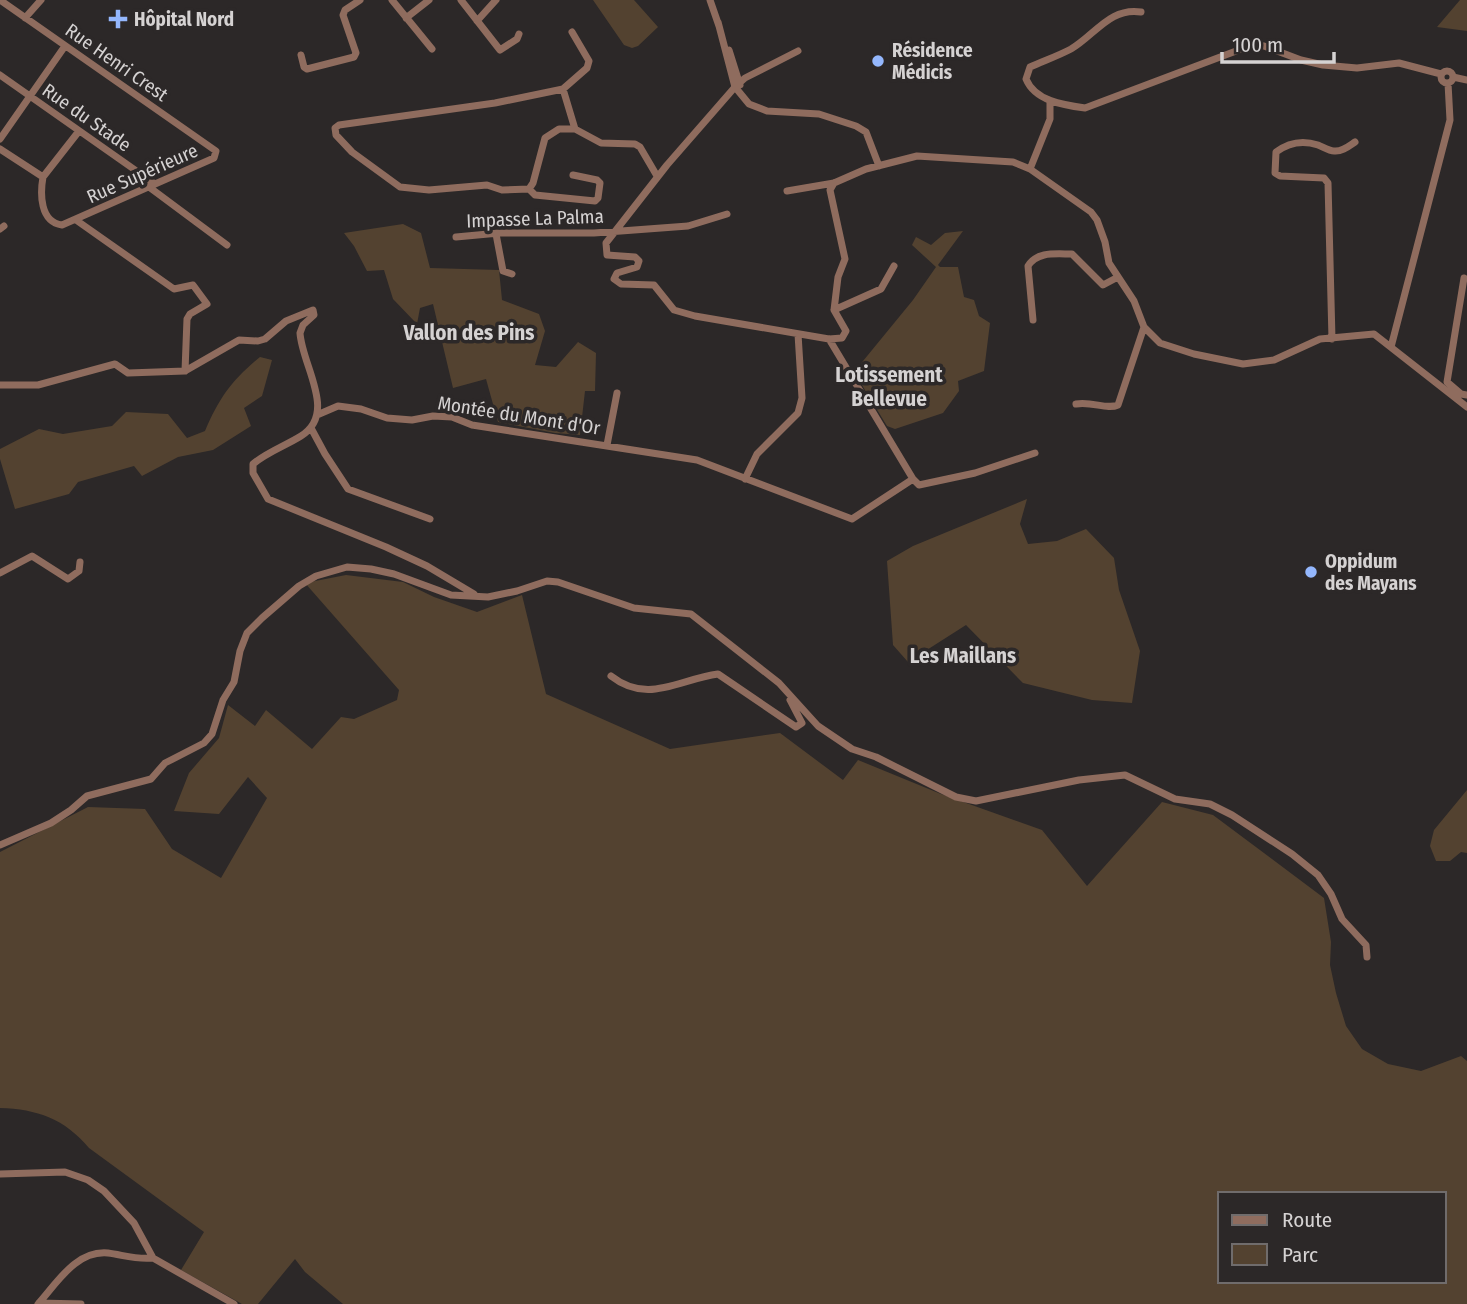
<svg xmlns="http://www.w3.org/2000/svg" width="1467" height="1304" font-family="'Fira Sans Condensed',sans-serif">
<rect width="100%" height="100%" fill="#2c2828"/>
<path fill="#534230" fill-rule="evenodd" d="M593,0H634L658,27L638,46L632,48L624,45Z
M1460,0H1467V31L1437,27Z
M403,224L421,233L430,268L499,270L502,300L539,314L545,331L535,365L556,367L578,342L596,353L595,391H585L580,435L555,433L498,422L486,379L453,388L433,304L420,308L417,324L393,299L384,270L367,271L354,246L344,233Z
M963,231L938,265L940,267H958L964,297L974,300L979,316L990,323L984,371L958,381L959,391L943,413L895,429L887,426L854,372L913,300L936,267L912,245L916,237L931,245L945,233Z
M260,357L272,360L262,396L244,408L251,426L213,450L178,457L142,476L134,466L78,482L69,494L15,509L0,459V449L39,429L63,434L112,426L126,412L168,414L187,438L205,431C219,398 232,380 260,357Z
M1027,499L1020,524L1028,544L1057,541L1086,529L1114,558L1119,590L1140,651L1132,703L1092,700L1023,683L966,625L908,662L893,645L887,561L913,546Z
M346,575L403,582L434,597L477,612L522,595L546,694L670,749L780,733L843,780L858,760L941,794L1042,830L1087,886L1162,802L1213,815L1324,898L1331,942L1330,965L1336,993L1346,1026L1362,1049L1388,1064L1421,1071L1461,1056L1467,1061V1304H343L305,1272L295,1259L258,1304H242L181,1270L204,1232L89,1148C65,1119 37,1109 0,1108V852L88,807L145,809L172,849L221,878L267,798L248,777L219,814L174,811L189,773L219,738L228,705L255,726L266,710L312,749L341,717L354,719L397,700L399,690L305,583ZM1220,1194H1444V1281H1220Z
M1467,790V853L1461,852L1450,861H1436L1430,846L1434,830Z"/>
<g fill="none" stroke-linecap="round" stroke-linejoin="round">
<path stroke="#8f6c5e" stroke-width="7" d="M0,0L216,151L214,158L62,225C40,222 40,194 43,177L0,149
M392,0L432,49
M461,0L500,50L517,39L519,34
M710,0L719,26
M1141,12C1110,7 1095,35 1071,49C1058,56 1043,61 1030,67L1026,79C1035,101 1063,105 1085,108L1252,45L1264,46L1301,60L1323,65L1357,68L1399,63L1441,74
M25,18L41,0
M406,18L429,0
M477,21L496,0
M718,22L735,87L749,104L767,111L819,114L856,126L866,132L879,166
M572,32L589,61L587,68L563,89L495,103L339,125L335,128L336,135L352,152L400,187L429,190L487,185L502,190L529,189L533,183L545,138L559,129H575
M729,50L740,85
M798,51L745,78L735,87L667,165L606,243L607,255L635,257L639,261L637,267L617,273L614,279L621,284L654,285L674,310L695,316L829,339L842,338L846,331L834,310L838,277L845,259L830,190L834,183
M301,55L304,67L307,69L354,57L356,53L343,15L345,10L360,0
M1441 77a6 6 0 1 1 12 0a6 6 0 1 1-12 0Z
M0,75L155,184
M1453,77L1467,80
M563,89L575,129L601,143L635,144L640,147L657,176
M0,139L65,46
M1030,169L1050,119V101
M43,177L79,131
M149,187L227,245
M529,189L535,195L595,201L598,198L600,183L597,180L573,175
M787,191L834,183L866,169L917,156L1013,162L1030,169L1091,212L1097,220L1105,242L1109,263L1134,301L1144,327L1160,343L1194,354L1243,364L1274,360L1320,339L1374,334L1467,407
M76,220L174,289L193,285L207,304L190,314L187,319L185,371
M0,229L4,226
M496,234L503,271L512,274
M456,237L499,233H594L688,226L727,214
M1464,278L1447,382L1461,394L1467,395
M834,310L881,289L894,266
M1033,320L1028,266C1037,251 1056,254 1072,254L1103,285L1118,277
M829,339L913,479L919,485L975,473L1035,453
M1332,339L1328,183L1324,178L1280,176L1275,173L1276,152C1288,143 1303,140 1318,145C1323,147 1329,151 1334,151C1342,152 1349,146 1355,142
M1391,347L1450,120L1448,83
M0,385H38L115,364L128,373L185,371L239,340L258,341L265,339L286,321L313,310L314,315L303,325L300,333C302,366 338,413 301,436C285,446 267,452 253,464V473L268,499L386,547L427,566L474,594
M1076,404C1092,401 1107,410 1118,405L1144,327
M317,415L338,406L361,409L387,418L412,420L433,416L452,417L472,425L697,460L852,519L913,479
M311,428L325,454L348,489L430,519
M607,445L617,393
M745,479L757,454L798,413L802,398L798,334
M0,573L32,556L68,579L79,571L80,562
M611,676C648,705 679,679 718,674L796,727L802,723L790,700
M0,845L51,823L71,810L87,796L151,779L165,763L204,743L212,734L223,700L234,682L240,651L247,633L262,618L299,586L316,576L347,567L371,569L394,574L451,595L488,597L517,591L547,581L558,582L634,608L691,614L779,683L818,726L852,749L876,757L956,797L976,801L1079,780L1125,775L1175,799L1210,804L1232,815L1292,854L1318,875L1331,894L1342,919L1366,945L1367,957
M0,1174L65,1172L88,1180L104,1191L134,1223L153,1258L234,1304
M39,1303L81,1304
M38,1304C57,1283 76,1250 108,1253C123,1255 137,1260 153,1258"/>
</g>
<g fill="#94b7fd" stroke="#2c2828" stroke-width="2.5">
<path d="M114.5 8.5h7v7h7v7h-7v7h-7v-7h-7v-7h7z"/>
<circle cx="878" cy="61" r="7"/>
<circle cx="1311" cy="572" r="7"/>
</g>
<g text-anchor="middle" stroke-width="7" stroke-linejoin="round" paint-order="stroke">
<g font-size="19" font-weight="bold" fill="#d5d2d2" stroke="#2c2828" text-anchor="start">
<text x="134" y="26">Hôpital Nord</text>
<text x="892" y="57">Résidence<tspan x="892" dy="22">Médicis</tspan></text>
<text x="1325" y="568">Oppidum<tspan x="1325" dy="22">des Mayans</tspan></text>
</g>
<g font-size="19" fill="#d5d2d2" stroke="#2c2828">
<text transform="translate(117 62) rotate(35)" y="7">Rue Henri Crest</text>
<text transform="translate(87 117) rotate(35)" y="7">Rue du Stade</text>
<text transform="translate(142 173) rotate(-24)" y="7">Rue Supérieure</text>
<text transform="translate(535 218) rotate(-2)" y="7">Impasse La Palma</text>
<text transform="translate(519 415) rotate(9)" y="7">Montée du Mont d'Or</text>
</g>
<g font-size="21" font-weight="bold" fill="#d5d2d2" stroke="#2c2828">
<text x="469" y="340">Vallon des Pins</text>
<text x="889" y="382">Lotissement<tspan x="889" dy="24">Bellevue</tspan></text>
<text x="963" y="663">Les Maillans</text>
</g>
</g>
<rect x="1218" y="1192" width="228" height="91" fill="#2c2828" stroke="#706c6c" stroke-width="2"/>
<rect x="1232" y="1215" width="35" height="10" fill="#8f6c5e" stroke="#706c6c" stroke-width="2"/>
<text x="1282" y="1227" font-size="21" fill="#d5d2d2">Route</text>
<rect x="1232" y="1244" width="35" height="21" fill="#534230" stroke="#706c6c" stroke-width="2"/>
<text x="1282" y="1262" font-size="21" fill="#d5d2d2">Parc</text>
<path d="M1222 52v10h112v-10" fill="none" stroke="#d5d2d2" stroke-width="3.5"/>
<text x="1232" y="52" font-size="21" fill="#d5d2d2" stroke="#2c2828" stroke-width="5" paint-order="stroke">100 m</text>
</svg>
